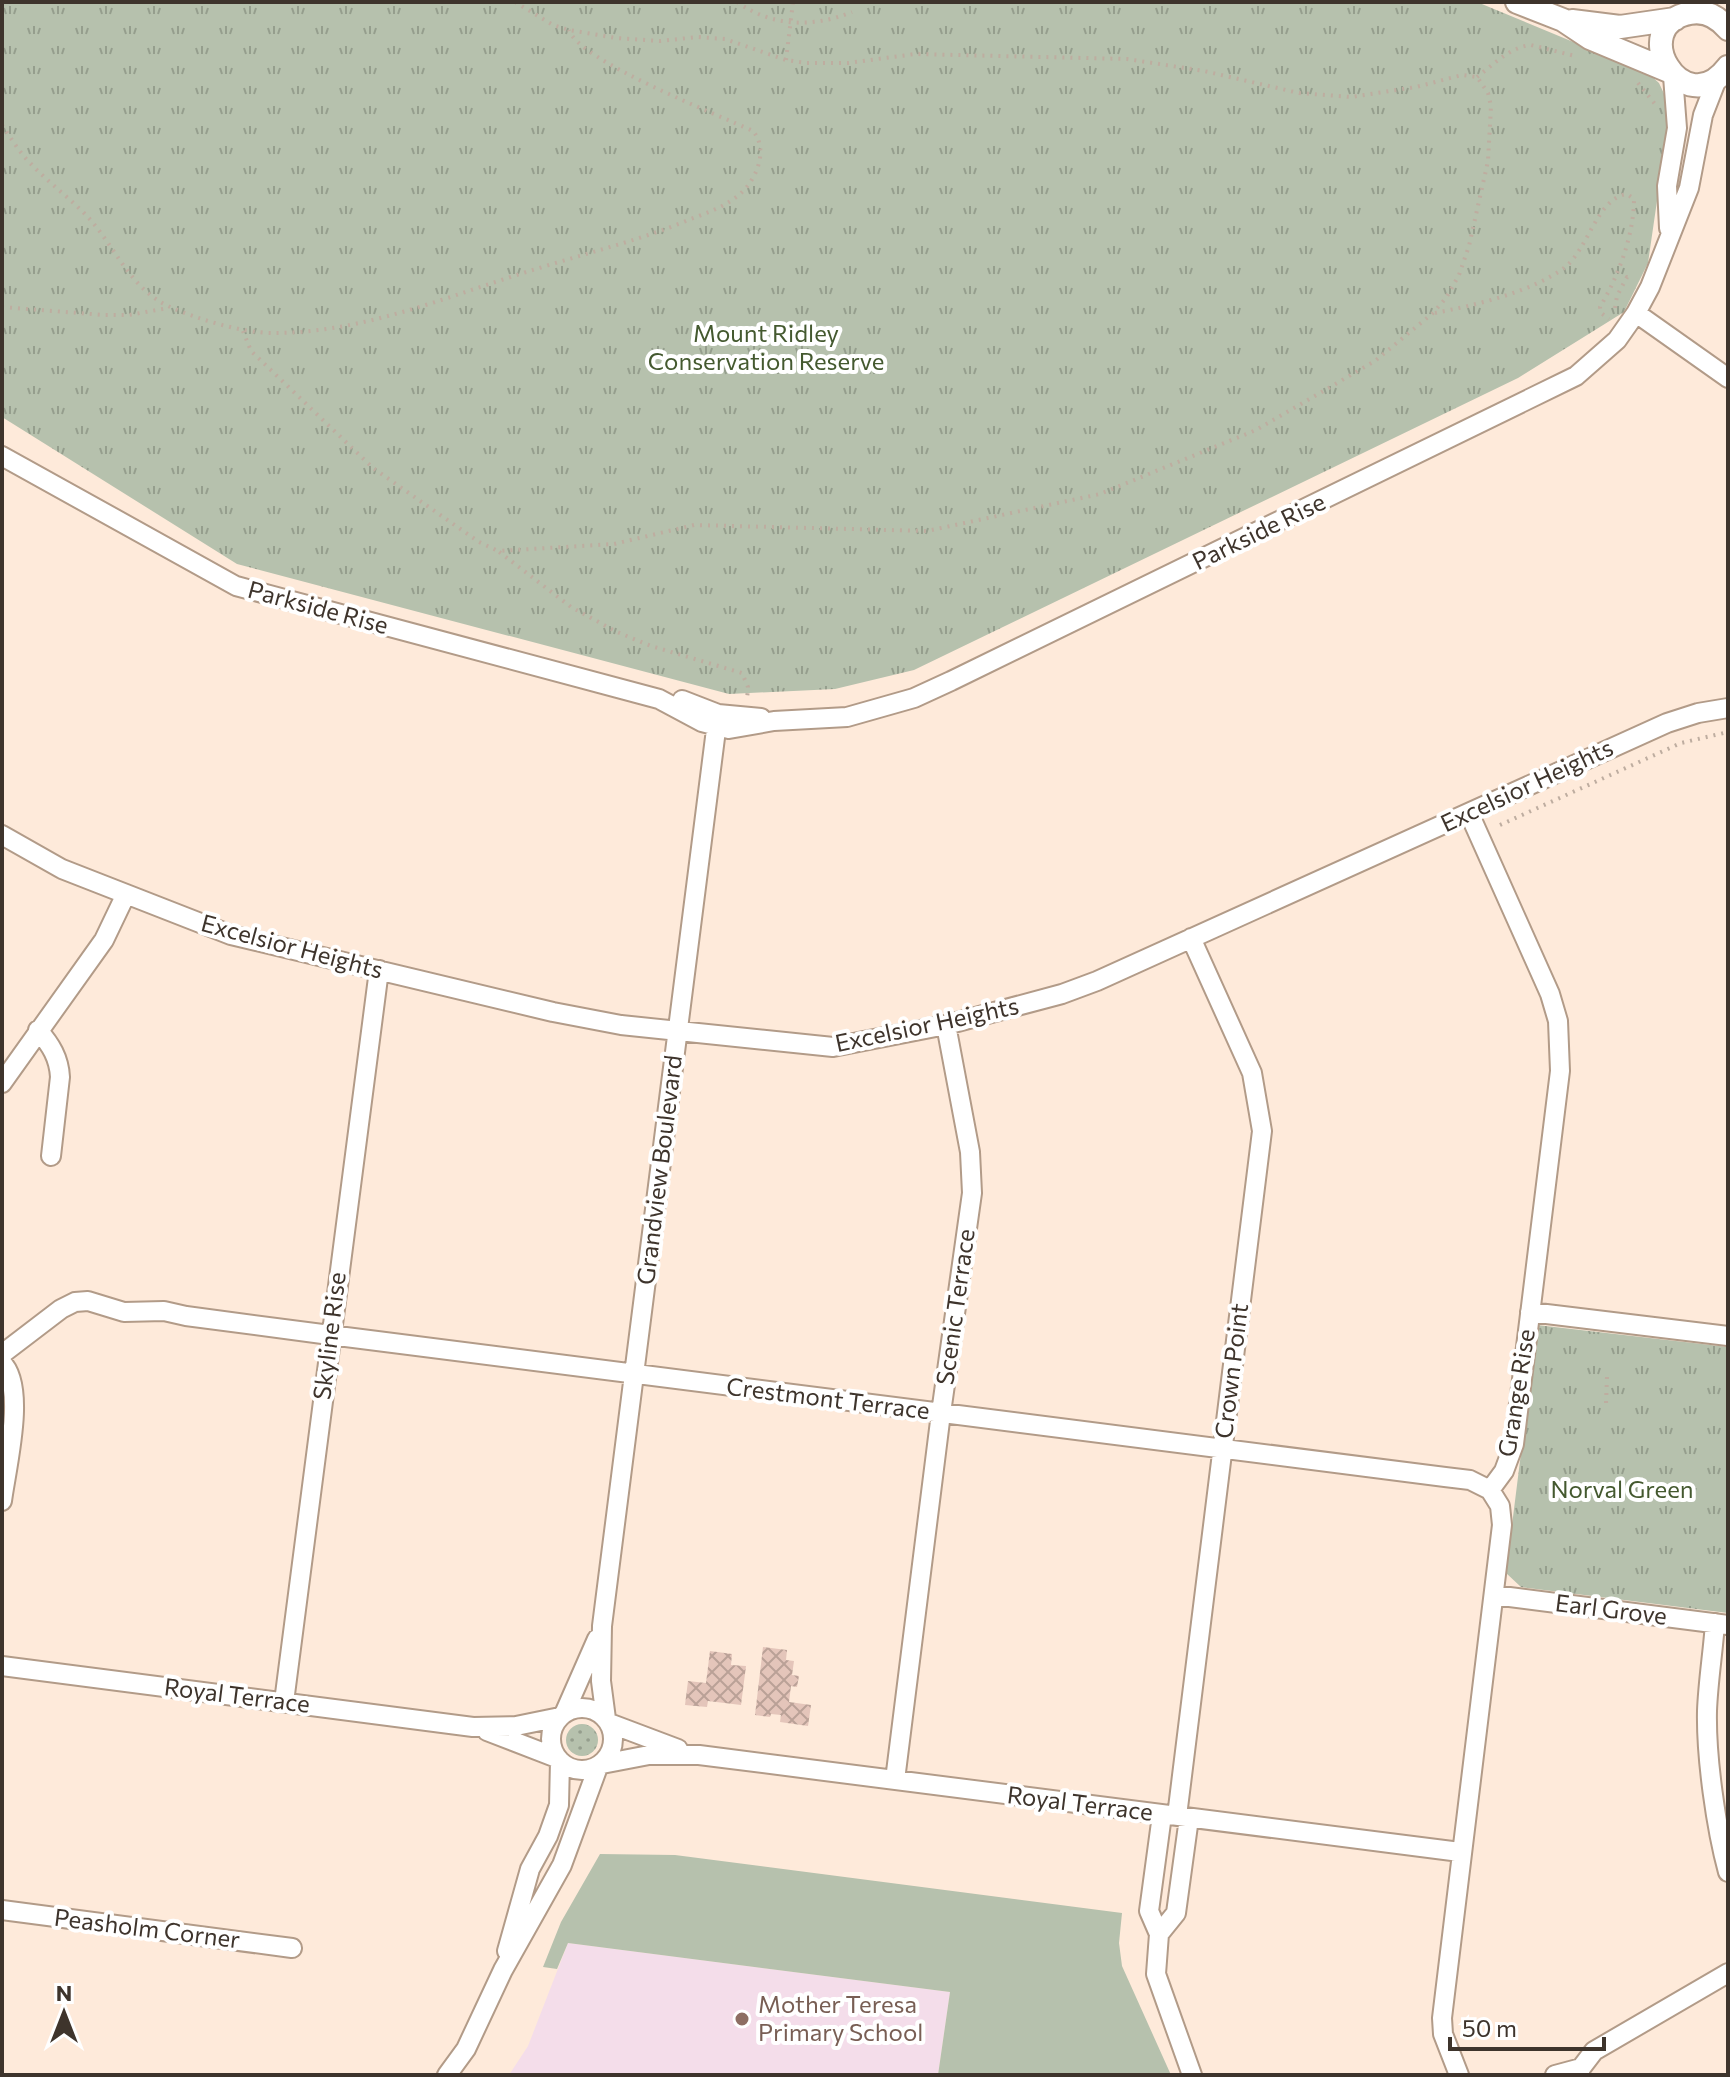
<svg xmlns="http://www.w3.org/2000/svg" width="1730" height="2077" font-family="Commissioner,sans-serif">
<defs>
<pattern id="park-tufts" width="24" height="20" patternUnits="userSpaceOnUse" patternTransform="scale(2)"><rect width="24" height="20" fill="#b6c1ad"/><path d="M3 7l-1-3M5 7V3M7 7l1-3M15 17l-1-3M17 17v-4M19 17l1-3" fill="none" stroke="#959e8d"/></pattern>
<pattern id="garden-dots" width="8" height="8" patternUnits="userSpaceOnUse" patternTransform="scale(2)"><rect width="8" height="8" fill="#b6c1ad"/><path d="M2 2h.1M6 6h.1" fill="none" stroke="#959e8d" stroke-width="1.8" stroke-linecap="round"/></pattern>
<pattern id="building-cross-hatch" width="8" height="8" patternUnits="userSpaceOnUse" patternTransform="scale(2)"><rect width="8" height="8" fill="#e4c5ba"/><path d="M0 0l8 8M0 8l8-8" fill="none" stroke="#baa197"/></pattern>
</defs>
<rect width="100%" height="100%" fill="#feeada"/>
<path fill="#f4ddea" d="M568,1943L950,1992L938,2075H509L528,2046Z"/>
<path fill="#b6c1ad" d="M600,1854L675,1855L1122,1913L1119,1943L1122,1966L1171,2075H938L950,1992L568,1943L557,1969L543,1967L561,1922Z"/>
<path fill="url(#park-tufts)" d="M2,2H1477L1648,73L1659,83L1666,98L1667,132L1648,263L1624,312L1518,378L914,670L835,689L729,694L237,564L2,417Z
M1537,1325L1728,1347V1613L1521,1587L1506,1573Z"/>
<path fill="url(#garden-dots)" d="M566 1740a16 16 0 1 1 32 0a16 16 0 1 1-32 0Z"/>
<path fill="url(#building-cross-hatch)" d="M763,1647L787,1650L786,1660L794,1661L792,1675L799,1676L797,1687L791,1686L789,1702L811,1705L808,1726L780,1722L781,1715L771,1714L770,1717L755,1715Z
M710,1651L732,1654L731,1665L746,1666L741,1705L708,1701L707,1707L685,1705L688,1681L706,1683Z"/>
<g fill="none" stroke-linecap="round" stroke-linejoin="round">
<defs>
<path id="minor" d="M1669,228L1667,186L1677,128L1673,76
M1636,313L1728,378
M2,456L236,586L659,699L702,722L729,729L774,721L847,717L914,698L951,681L1576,376L1617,340L1636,313L1650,287L1689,188L1703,115L1717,79
M682,700L718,714L761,718
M2,835L62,869L231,935L553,1012L621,1025L833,1047L946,1025L1062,994L1097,981L1667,723L1698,713L1728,708
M38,1030C51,1045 59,1058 60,1077L51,1156
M2,1083L104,940L126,894
M1530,1312L1728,1336
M2,1354L61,1309L75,1302L88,1301L124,1312L164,1311L186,1316L330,1335L1445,1477L1470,1480L1490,1490
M2,1363C27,1387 6,1469 2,1501
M1494,1595L1728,1625
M1715,1623C1713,1652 1708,1682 1707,1711C1706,1757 1716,1828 1728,1872
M2,1666L473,1727L516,1726L560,1717
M284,1702L379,970
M551 1739a31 31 0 1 1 62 0a31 31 0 1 1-62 0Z
M564,1714L597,1639
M606,1719L601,1681L602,1626L718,714
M609,1723L678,1749
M487,1731L557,1758
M602,1764L649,1755H699L1460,1852
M895,1780L941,1413L972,1193L970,1152L946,1025
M1162,1815L1149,1911L1159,1934L1156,1974L1192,2075
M1177,1816L1262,1131L1252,1073L1191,938
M2,1910L292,1948
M1159,1934L1176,1913L1189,1818
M507,1951L530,1869L548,1836L559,1805L560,1761
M447,2075L466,2049L503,1970L562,1865L598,1767
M1459,2075L1443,2034L1442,2018L1502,1525L1500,1506L1490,1490L1504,1471L1514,1444L1560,1071L1558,1021L1550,994L1469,813
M1555,2075L1581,2068
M1579,2075L1581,2068L1594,2051L1728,1973"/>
<path id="tertiary" d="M1517,2L1563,20L1590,38L1669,71
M1572,21L1620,27L1675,19
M1728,29C1718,17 1706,10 1690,13C1625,25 1683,126 1728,67"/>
</defs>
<use href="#minor" stroke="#b29b88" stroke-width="22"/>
<use href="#tertiary" stroke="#b29b88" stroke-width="26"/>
<path stroke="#beada0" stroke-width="4" stroke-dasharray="2 6" stroke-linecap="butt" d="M515,2L553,25L569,30L616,38L660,41L698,37L725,39L786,60L807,63H848L915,54L1127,59L1204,71L1299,93L1351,97L1416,87L1462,75L1477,77L1488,93L1491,106L1488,161L1469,246L1459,275L1446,298L1433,313L1375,361L1256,430L1100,494L927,531L694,525L614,544L498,551L571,607L617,632L651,646L742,673L748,687L747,700
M737,2C773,27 812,28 852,12
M786,60L793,2
M1477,77C1493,65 1510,47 1531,45L1575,56
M1638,83L1655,104
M2,125C11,138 19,152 31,164C47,181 67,196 84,213C114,243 128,287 168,306C197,319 242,333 273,333C365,333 450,295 536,269C587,253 637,241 686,221C703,214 720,209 735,198C755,184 770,151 753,131C719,115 579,61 569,30
M2,307L104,315H129L168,308
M1615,308L1617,296L1627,277L1632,279
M1435,313C1476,305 1531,292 1564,268C1588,250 1597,198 1627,194L1634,199C1634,235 1618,277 1600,307L1601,313L1609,319
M243,331L251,351L373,468L479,542L498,551
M1500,825L1681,743L1728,732
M1606,1403L1607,1377"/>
<use href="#minor" stroke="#fff" stroke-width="18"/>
<use href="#tertiary" stroke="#fff" stroke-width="22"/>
</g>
<circle fill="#8d6e63" stroke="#fff" stroke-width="3" cx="742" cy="2019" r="8"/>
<g text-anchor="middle" stroke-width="8" stroke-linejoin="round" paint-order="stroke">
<g font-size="24" fill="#44592f" stroke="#fff">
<text x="766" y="342">Mount Ridley<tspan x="766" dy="28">Conservation Reserve</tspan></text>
<text x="1622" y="1498">Norval Green</text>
</g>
<g font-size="24" fill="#3e342c" stroke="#fff">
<text transform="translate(1259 532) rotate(-26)" y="8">Parkside Rise</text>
<text transform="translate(318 608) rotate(15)" y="8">Parkside Rise</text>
<text transform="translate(1527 786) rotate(-25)" y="8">Excelsior Heights</text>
<text transform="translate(292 947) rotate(15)" y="8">Excelsior Heights</text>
<text transform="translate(927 1025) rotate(-12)" y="8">Excelsior Heights</text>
<text transform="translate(660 1170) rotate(-83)" y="8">Grandview Boulevard</text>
<text transform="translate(956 1307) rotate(-82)" y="8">Scenic Terrace</text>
<text transform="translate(330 1336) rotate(-83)" y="8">Skyline Rise</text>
<text transform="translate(1232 1371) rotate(-83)" y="8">Crown Point</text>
<text transform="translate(1517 1393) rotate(-81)" y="8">Grange Rise</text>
<text transform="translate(828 1399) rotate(7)" y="8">Crestmont Terrace</text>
<text transform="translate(1611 1610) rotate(7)" y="8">Earl Grove</text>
<text transform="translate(237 1696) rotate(7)" y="8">Royal Terrace</text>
<text transform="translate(1080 1804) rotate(7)" y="8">Royal Terrace</text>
<text transform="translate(147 1929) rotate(7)" y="8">Peasholm Corner</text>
</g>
<g font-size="24" fill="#785e54" stroke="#fff" text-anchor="start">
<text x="758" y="2013">Mother Teresa<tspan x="758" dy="28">Primary School</tspan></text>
</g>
</g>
<rect width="1730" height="2077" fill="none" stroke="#3e342c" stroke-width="8"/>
<g transform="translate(64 2013)" stroke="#ffffff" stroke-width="6" paint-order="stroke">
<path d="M0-6L14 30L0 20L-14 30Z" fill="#3e342c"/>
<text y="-12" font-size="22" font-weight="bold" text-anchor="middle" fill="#3e342c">N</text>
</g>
<path d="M1450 2037v12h154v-12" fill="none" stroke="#3e342c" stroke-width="4"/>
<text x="1462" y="2037" font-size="24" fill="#3e342c" stroke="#ffffff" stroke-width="6" paint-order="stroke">50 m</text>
</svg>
